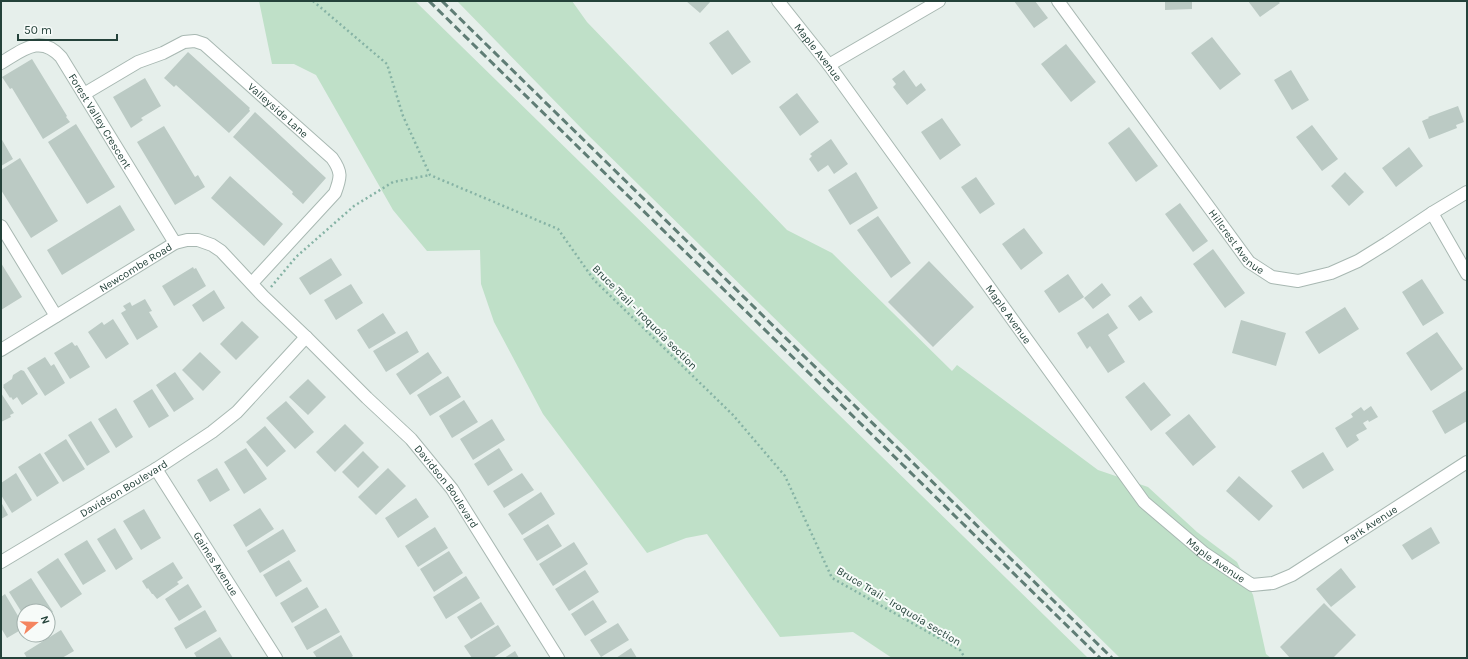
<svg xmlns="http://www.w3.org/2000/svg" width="1468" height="659" font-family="Karla,sans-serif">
<rect width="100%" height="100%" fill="#e6efeb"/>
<path fill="#bfe0c8" d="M259,1H415L1088,658H892L853,632L780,637L707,534L686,538L647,553L543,414L494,322L481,284L480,250L427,251L393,210L316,75L294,64H272Z
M457,1H572L587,22L787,230L832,253L952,371L957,365L1098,470L1148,487L1197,532L1237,562L1253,595L1266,654L1271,658H1120L586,133Z"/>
<path fill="#bbcac4" d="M686,1H711L700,13Z
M1014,1H1035L1048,18L1034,28Z
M1165,1H1192V9L1165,10Z
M1248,1H1278L1280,3L1260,17Z
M728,30L751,62L732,75L709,43Z
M1212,37L1241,74L1220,90L1191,53Z
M1066,44L1096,82L1071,102L1041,64Z
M188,52L250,108L249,109L250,111L229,133L176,85L174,87L164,78Z
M32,59L67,116L66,117L70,122L43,139L12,88L10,89L2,77Z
M904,70L916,87L921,83L926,90L907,105L893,87L896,84L892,79Z
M1291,70L1309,100L1292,110L1274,80Z
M145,78L161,106L141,118L143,120L131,128L113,97Z
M797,93L819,122L800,136L779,107Z
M1458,106L1464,122L1456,125L1457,128L1429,139L1422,121L1429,118L1428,117Z
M255,112L326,178L303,204L292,194L293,192L233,137Z
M942,118L961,145L940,160L921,132Z
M76,124L115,187L87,204L48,142Z
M1312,125L1338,159L1322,171L1296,137Z
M164,126L195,177L198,175L205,187L175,205L137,142Z
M1129,127L1158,166L1136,182L1108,143Z
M1,138L13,159L1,166Z
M831,139L848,164L834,174L828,165L818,172L809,159L812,156L810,154Z
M1409,147L1423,166L1396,187L1382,168Z
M20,158L58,221L31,238L1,190V170Z
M856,172L878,208L850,225L828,190Z
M1345,172L1364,192L1349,206L1331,186Z
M230,176L283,224L264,246L211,198Z
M976,177L995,204L980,214L961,187Z
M1180,203L1208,241L1193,252L1165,214Z
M120,205L135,230L62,275L47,250Z
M878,216L911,263L891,278L857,230Z
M1024,228L1043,253L1021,270L1002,244Z
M1213,249L1245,293L1225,308L1193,264Z
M331,258L342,275L310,295L299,278Z
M929,261L974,307L933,347L888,302Z
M1,263L22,297L1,310Z
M193,267L194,269L196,268L206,286L174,306L162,286Z
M1068,274L1084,297L1059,313L1044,291Z
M1422,279L1444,313L1423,326L1402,292Z
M1102,283L1111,295L1093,309L1084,298Z
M351,284L363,303L336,320L324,300Z
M214,290L225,308L203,322L192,305Z
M1141,296L1153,312L1139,321L1128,306Z
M145,299L152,311L149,312L158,327L137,340L121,313L126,310L123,306L130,302L132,306Z
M1345,307L1359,329L1319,354L1305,332Z
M383,313L396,333L369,349L357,330Z
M1108,313L1118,328L1108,335L1125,362L1108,373L1090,346L1087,349L1077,333Z
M113,319L129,344L106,359L88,332L102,322L104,325Z
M1241,320L1286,333L1276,366L1232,353Z
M242,321L259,337L236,360L220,344Z
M407,331L419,352L386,372L373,351Z
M1437,332L1463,369L1431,391L1406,353Z
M72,342L75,346L77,345L90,367L70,379L54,353Z
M200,352L221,372L203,391L182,370Z
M428,352L442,373L410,395L396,374Z
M45,357L51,366L54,364L65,383L45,396L27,368Z
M21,370L24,371L38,394L22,405L17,397L13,400L11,397L10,398L3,387L4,386L3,385L12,379L13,375Z
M175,372L194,399L174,412L156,385Z
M448,376L461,397L430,416L417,395Z
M308,379L326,397L308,415L289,397Z
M1144,382L1171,415L1151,431L1125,397Z
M152,389L169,416L149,428L133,401Z
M1467,390V421L1445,434L1432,411Z
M1,393L14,413L10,415L11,417L1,422Z
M464,400L478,422L452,438L439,416Z
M286,401L314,432L295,449L266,418Z
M1371,406L1378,417L1369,422L1368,420L1363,423L1367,429L1356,435L1359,440L1347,448L1335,428L1353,417L1351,414L1361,407L1364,411Z
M116,408L133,437L116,448L98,419Z
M1189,414L1216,447L1193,466L1165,433Z
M492,419L505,440L473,460L460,439Z
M91,421L110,452L87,466L68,435Z
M345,424L364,443L335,472L316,452Z
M265,426L286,451L267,467L246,442Z
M66,439L85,469L63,482L44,453Z
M246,448L267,479L244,494L224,462Z
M499,448L513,470L488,486L474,464Z
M363,451L379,467L358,488L342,472Z
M1323,452L1334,470L1303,489L1291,471Z
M40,453L59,483L37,497L18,467Z
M217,468L230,490L210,502L197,480Z
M388,468L406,486L376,515L358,497Z
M16,473L32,500L12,513L1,495V483Z
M522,473L534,490L504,508L493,491Z
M1239,476L1273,506L1259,521L1226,491Z
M541,492L555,514L522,535L508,514Z
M416,498L429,517L398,538L385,518Z
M1,502L8,515L1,519Z
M260,508L274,529L246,547L233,525Z
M144,509L161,538L141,550L123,521Z
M548,524L562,546L537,561L523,539Z
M435,527L448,548L418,567L405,546Z
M1431,527L1440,543L1412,560L1402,545Z
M115,528L133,559L116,570L97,539Z
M283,529L296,551L260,573L247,551Z
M87,540L106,571L83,585L64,554Z
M574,542L588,564L553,586L539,564Z
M449,551L463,573L434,592L420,569Z
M58,558L82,594L61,608L37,572Z
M289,560L302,581L276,597L263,575Z
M173,562L183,578L177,582L179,584L157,599L153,594H152L148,588L147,589L142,581Z
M1341,568L1356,587L1331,607L1316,589Z
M585,570L599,592L569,611L555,589Z
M466,576L480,598L446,619L433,597Z
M31,578L53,612L48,615V611H24V616L9,592Z
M188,584L202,607L179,621L165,599Z
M307,587L319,607L292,623L280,603Z
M5,594L24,626V628L7,638L1,628V597Z
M593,600L607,622L585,636L571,614Z
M481,602L495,624L471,639L457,617Z
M1324,603L1356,635L1333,658H1290L1280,647Z
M326,608L340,632L307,650L294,627Z
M205,610L217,631L186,649L174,628Z
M618,623L629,640L601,657L590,640Z
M498,625L511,646L493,658H472L464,646Z
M61,630L74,651L62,658H27L24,653Z
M341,635L353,656L350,658H317L313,652Z
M220,637L233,658H197L194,653Z
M631,648L637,658H616Z
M515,651L519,658H504Z"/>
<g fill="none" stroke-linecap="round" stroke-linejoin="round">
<defs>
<g id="minor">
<path id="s1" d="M778,1L829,65L1144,502L1204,553L1252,585L1273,583L1292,575L1467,462"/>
<path id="s2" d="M1058,1L1249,262L1272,277L1298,281L1331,273L1358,261L1387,243L1432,213L1467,192"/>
<path id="s3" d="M1,63C23,50 40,34 61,57L175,243"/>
<path d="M829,65L939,1"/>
<path id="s4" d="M84,94L138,62L163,53L184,42L195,41L204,44L332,158C342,172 341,177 335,193L252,283"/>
<path d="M1432,213L1467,274"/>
<path d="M1,226L56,316"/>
<path id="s5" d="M1,350L175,243L187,240H198L212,245L221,251L263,296L306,337L367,398L411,439L452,489L558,658"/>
<path id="s6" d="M156,469L276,658"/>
<path id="s7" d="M1,562L156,469L212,432L237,412L306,337"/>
</g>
</defs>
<use href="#minor" stroke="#a8b8b2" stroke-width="14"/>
<path stroke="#86b3a5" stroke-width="2.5" stroke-dasharray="2 3" stroke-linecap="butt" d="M313,1L387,64L403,116L430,175L558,229L594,280L733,415L785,476L832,578L960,650L965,658
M271,287L296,257L354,206L393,182L430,175"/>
<use href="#minor" stroke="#fff" stroke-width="12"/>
<path stroke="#5f7d75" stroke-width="3" stroke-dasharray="8 4" stroke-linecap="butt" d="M429,1L1100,658
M442,1L1112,658"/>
</g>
<g text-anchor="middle" stroke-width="4" stroke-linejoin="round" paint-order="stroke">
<g font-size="11" fill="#24423a" stroke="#f7fbf9">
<text dy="4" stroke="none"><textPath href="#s1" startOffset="65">Maple Avenue</textPath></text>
<text dy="4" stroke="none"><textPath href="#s4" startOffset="233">Valleyside Lane</textPath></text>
<text dy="4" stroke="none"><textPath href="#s3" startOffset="143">Forest Valley Crescent</textPath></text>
<text dy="4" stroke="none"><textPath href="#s2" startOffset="300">Hillcrest Avenue</textPath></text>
<text dy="4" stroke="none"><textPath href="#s5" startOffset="158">Newcombe Road</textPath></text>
<text dy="4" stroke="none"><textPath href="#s1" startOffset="389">Maple Avenue</textPath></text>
<text transform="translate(645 317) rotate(45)" y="4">Bruce Trail - Iroquoia section</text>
<text dy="4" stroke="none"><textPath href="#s5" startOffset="580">Davidson Boulevard</textPath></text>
<text dy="4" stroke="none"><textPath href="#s7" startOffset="143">Davidson Boulevard</textPath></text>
<text dy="4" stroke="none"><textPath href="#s1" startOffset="892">Park Avenue</textPath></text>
<text dy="4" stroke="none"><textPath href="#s1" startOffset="713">Maple Avenue</textPath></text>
<text dy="4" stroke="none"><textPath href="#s6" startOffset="112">Gaines Avenue</textPath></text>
<text transform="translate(899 606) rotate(31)" y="4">Bruce Trail - Iroquoia section</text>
</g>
</g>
<rect width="1468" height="659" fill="none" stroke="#24423a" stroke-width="4"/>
<g transform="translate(36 623) rotate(71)"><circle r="19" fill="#f7fbf9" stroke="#a3b1ad"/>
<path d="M0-3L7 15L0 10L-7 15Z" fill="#f4845f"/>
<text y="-6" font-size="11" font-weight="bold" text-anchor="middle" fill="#24423a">N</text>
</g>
<path d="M18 34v6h99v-6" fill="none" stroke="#24423a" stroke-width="2"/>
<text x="24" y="34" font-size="12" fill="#24423a" stroke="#f7fbf9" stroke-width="3" paint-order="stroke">50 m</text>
</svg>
